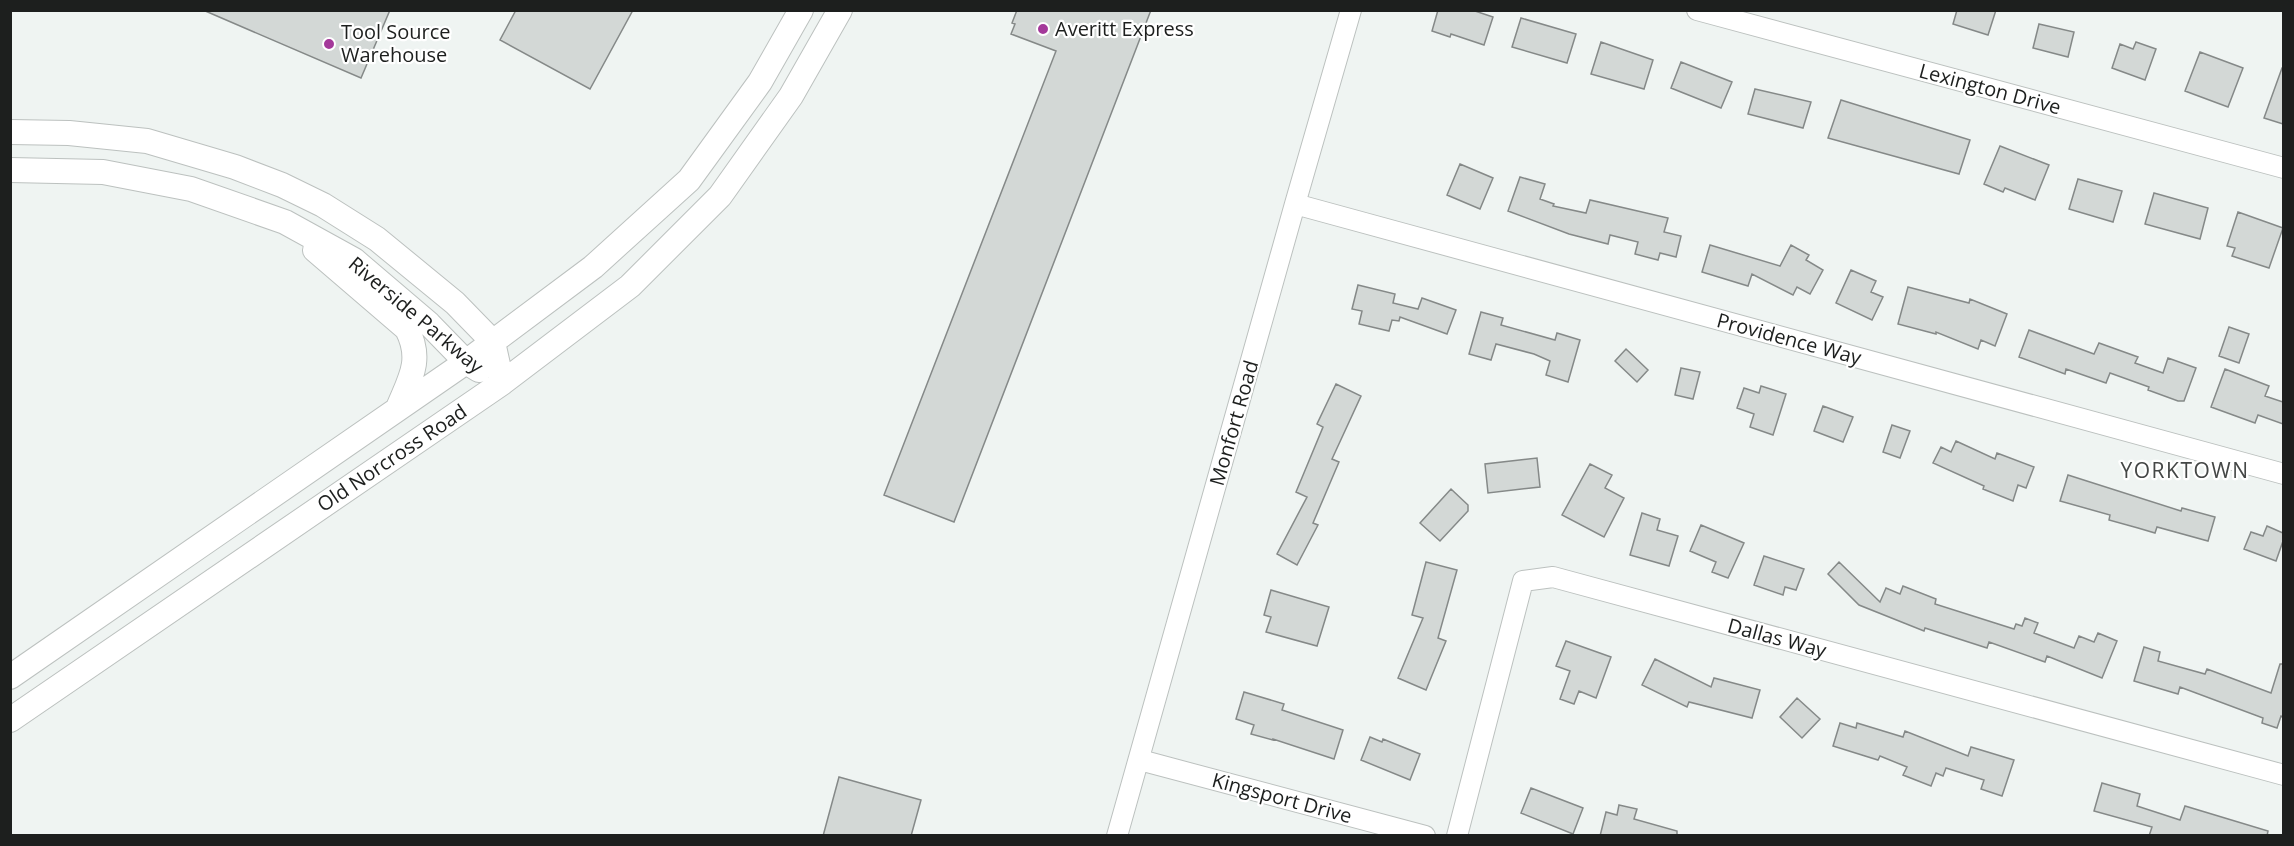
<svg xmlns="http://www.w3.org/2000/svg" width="2294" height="846" font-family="'Open Sans',sans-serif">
<rect width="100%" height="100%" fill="#eff4f2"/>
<path fill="#d3d8d6" stroke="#858988" stroke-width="1.5" d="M203,10H390L361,78Z
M516,10H633L590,89L500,40Z
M1017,10H1151L954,522L884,495L1056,51L1011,34L1015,24L1012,23Z
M1438,10H1472L1493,17L1484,45L1451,34L1450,37L1432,31Z
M1957,10H1996L1988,35L1953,24Z
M1521,18L1576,34L1567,63L1512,47Z
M2039,24L2074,32L2068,57L2033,48Z
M1601,42L1653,60L1644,89L1591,74Z
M2136,42L2156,49L2145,80L2112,68L2120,44L2133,49Z
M2200,52L2243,68L2228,107L2185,91Z
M1681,62L1732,82L1721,108L1671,88Z
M2282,68H2283V124L2264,118Z
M1755,89L1811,102L1803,128L1748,114Z
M1841,100L1970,140L1959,174L1828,138Z
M2000,146L2049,165L2035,200L2005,188L2003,192L1984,184Z
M1460,164L1493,178L1480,209L1447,195Z
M1520,177L1545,184L1540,199L1554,204L1553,206L1586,213L1590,200L1668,218L1664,232L1681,236L1676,257L1660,253L1658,260L1635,254L1638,242L1610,235L1608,244L1569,234L1508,211Z
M2078,179L2122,191L2113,222L2069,209Z
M2154,193L2208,208L2200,239L2145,224Z
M2238,212L2283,228L2269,268L2232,256L2235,248L2227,246Z
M1710,245L1780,266L1791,245L1809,255L1806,260L1823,270L1810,294L1797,287L1793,295L1752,274L1748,286L1702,272Z
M1851,270L1876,281L1871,292L1883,297L1872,320L1836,303Z
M1358,285L1395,294L1393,303L1418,309L1422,298L1456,310L1447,334L1400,317L1399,321L1392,320L1389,331L1359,324L1362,311L1352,309Z
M1908,287L1969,303L1970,299L2007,314L1995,346L1981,340L1978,349L1936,332V334L1898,324Z
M1481,312L1503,318L1501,325L1555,340L1557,333L1580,340L1568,382L1546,375L1550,361L1534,354L1496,344L1491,360L1469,354Z
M2229,327L2249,334L2239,363L2219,356Z
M2029,330L2094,354L2099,343L2138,357L2135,363L2163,373L2168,358L2196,368L2184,401H2178L2148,390L2149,387L2110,373L2106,383L2066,369L2065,374L2019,357Z
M1626,349L1648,370L1637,382L1615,361Z
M1681,368L1700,372L1693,399L1675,395Z
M2225,369L2269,386L2265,396L2283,402V424L2258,415L2255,423L2211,407Z
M1336,384L1361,396L1332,459L1339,462L1313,523L1318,525L1297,565L1277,554L1307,497L1296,492L1323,427L1317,424Z
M1761,386L1786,394L1773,435L1750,427L1754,414L1737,408L1744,388L1759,393Z
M1823,406L1853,417L1843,442L1814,431Z
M1892,425L1910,431L1900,458L1883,452Z
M1956,441L1995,459L1997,453L2034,467L2026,488L2018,485L2013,501L1983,489L1984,486L1933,463L1941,447L1951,452Z
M1537,458L1540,487L1488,493L1485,464Z
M1590,464L1612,475L1605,488L1624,498L1604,537L1562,515Z
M2068,475L2181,511L2182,508L2215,517L2208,541L2157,527L2155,533L2138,528L2109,520L2110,515L2060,501Z
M1451,489L1468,505V511L1440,541L1420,523Z
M1642,513L1660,519L1657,530L1678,536L1669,566L1630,555Z
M1701,525L1744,543L1728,578L1712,572L1716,562L1690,551Z
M2267,526L2283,533V541L2276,561L2244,549L2251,532L2263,536Z
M1764,556L1804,569L1796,590L1785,587L1783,595L1754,585Z
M1426,562L1457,570L1438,638L1446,641L1426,690L1398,678L1423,618L1412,615Z
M1839,562L1880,602L1886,588L1900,594L1903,586L1936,599L1935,604L2014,629L2016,624L2022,626L2025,618L2038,623L2034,633L2074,648L2079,636L2094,642L2098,633L2117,641L2102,678L2047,656L2045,662L1989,642L1987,648L1925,628L1924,631L1859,605L1828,574Z
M1271,590L1329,607L1317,646L1266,632L1271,617L1264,615Z
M1566,641L1611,657L1596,698L1579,691L1574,704L1560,699L1570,671L1556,666Z
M2144,647L2160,652L2158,661L2205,674L2207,669L2271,693L2280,664H2283V717L2281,716L2277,728L2262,723L2263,718L2180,687L2178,694L2134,681Z
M1655,659L1711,687L1714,678L1760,690L1752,718L1689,702L1687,707L1642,685Z
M1244,692L1284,704L1282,710L1343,730L1334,759L1273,739V740L1251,734L1254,725L1236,719Z
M1797,698L1820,719L1802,738L1780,717Z
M1840,723L1856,728L1857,723L1903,737L1905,731L1968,756L1971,747L2014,760L2002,796L1981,789L1984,780L1946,768L1943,776L1936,773L1931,786L1903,775L1907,767L1880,756L1878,760L1833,746Z
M1370,737L1382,742L1383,739L1420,754L1410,780L1361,760Z
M839,777L921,800L911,836H823Z
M2102,783L2140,794L2137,806L2180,820L2185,806L2268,831L2267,836H2149L2152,827L2094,811Z
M1531,788L1583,808L1573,834L1521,813Z
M1619,805L1637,809L1634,819L1677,831V836H1600L1606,812L1617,815Z"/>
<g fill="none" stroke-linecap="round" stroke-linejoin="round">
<defs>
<path id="minor" d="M1697,10L2284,168
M1295,204L2284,474
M1140,760L1425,836
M1117,836L1295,204L1351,10
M1457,836L1523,581L1553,577L2284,775"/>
<path id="major" d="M10,132L69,133L147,141L235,167L282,185L323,205L377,239L455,303L493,342L502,383
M10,170L103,172L191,189L285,222L354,260L429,324L466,362L479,370
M315,250L407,329C423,360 410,379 398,408
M10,677L466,362L593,267L689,180L760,82L801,10
M10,720L502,383L630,286L720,196L791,96L840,10"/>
</defs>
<use href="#minor" stroke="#bcc1bf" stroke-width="22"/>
<use href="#major" stroke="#bcc1bf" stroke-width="26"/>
<use href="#minor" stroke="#fff" stroke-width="20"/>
<use href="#major" stroke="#fff" stroke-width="24"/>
</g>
<g fill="#a4399a" stroke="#fff" stroke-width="2">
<circle cx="1043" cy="29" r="6"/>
<circle cx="329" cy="44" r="6"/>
</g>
<g text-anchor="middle" stroke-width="4.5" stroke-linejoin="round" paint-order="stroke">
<g font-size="20" fill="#1d1f1e" stroke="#fff" text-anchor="start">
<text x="1055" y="36">Averitt Express</text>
<text x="341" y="39">Tool Source<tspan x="341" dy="23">Warehouse</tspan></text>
</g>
<g font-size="20" fill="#1d1f1e" stroke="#fff">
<text transform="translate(1990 89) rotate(15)" y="7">Lexington Drive</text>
<text transform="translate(416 315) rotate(40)" y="7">Riverside Parkway</text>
<text transform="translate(1789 339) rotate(15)" y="7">Providence Way</text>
<text transform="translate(1234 423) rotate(-74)" y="7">Monfort Road</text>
<text transform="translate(392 458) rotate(-34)" y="7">Old Norcross Road</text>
<text transform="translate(1777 638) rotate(15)" y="7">Dallas Way</text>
<text transform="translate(1282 798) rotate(15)" y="7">Kingsport Drive</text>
</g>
<g font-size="21" letter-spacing="1.5" fill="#444746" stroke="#fff">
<text x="2185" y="478">YORKTOWN</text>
</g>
</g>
<rect width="2294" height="846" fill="none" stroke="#1d1f1e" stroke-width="24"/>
</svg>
